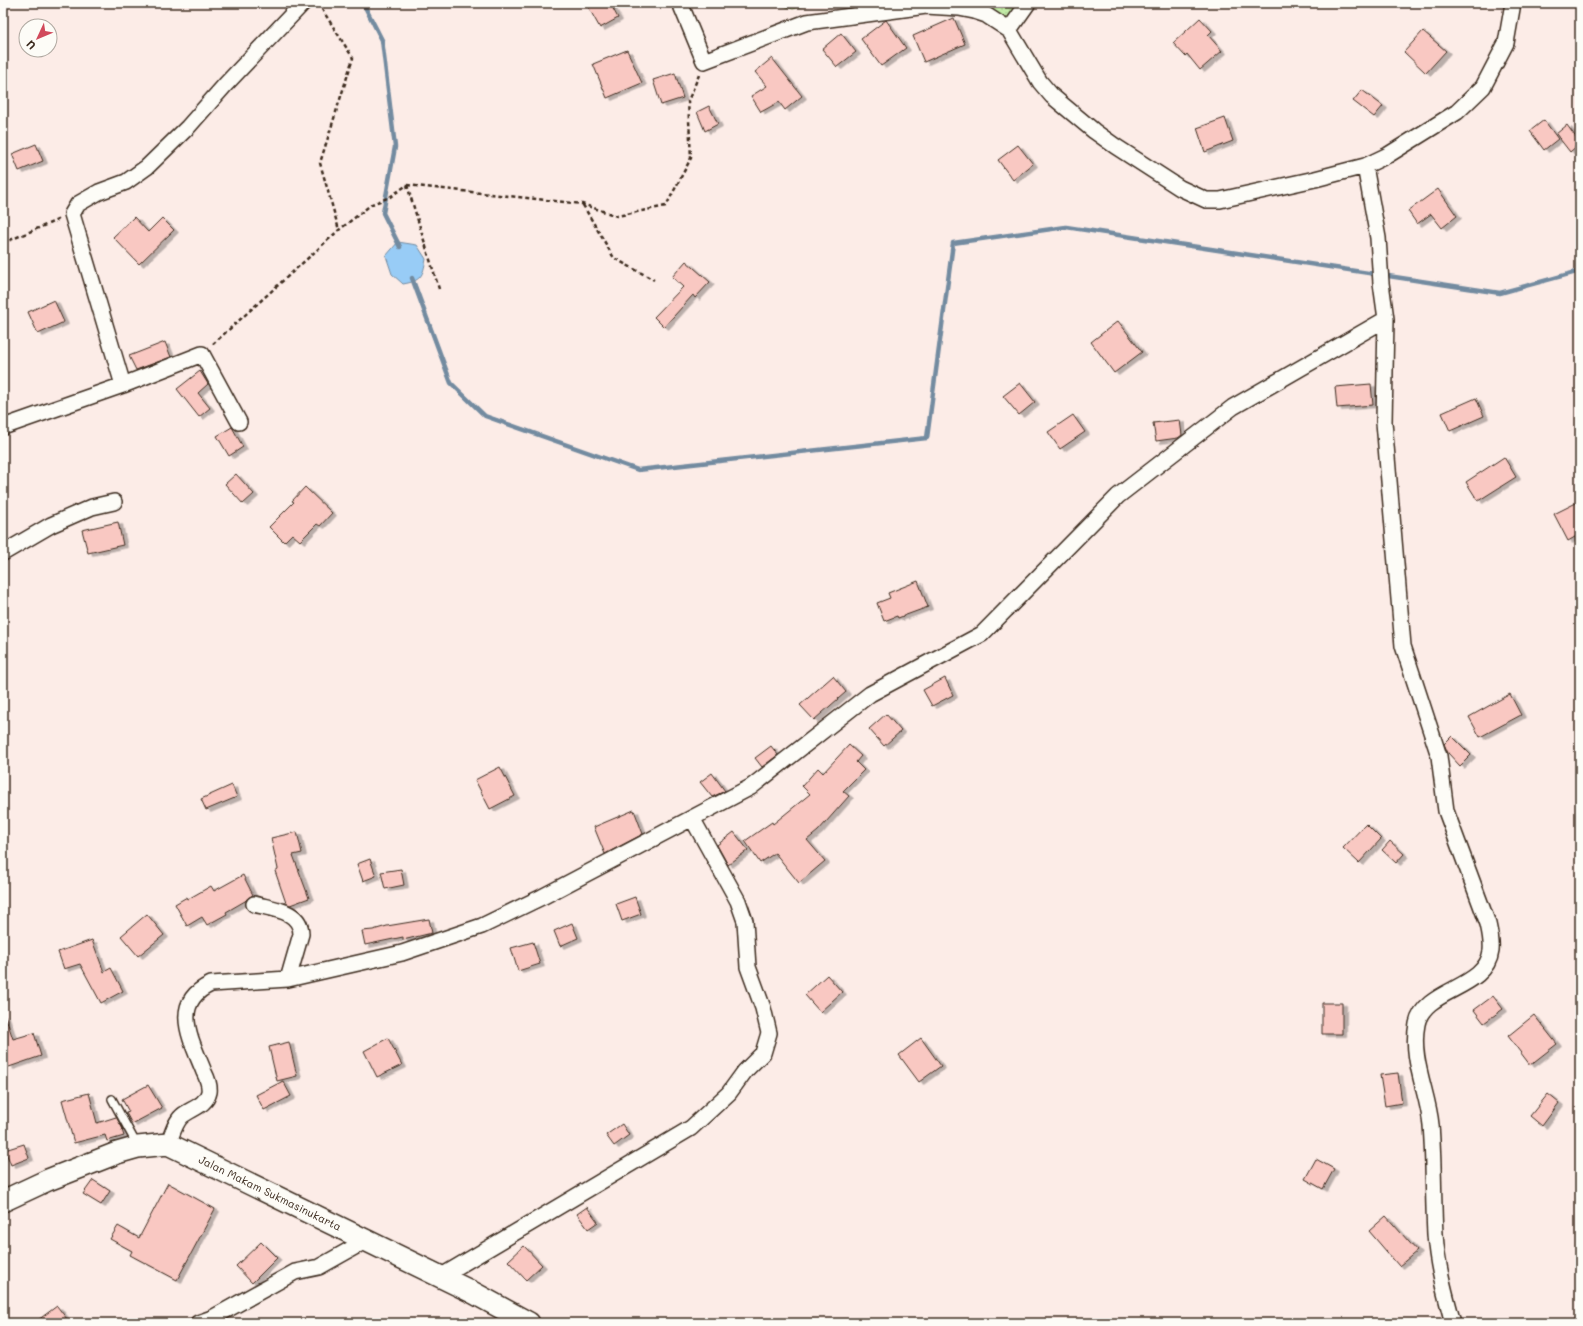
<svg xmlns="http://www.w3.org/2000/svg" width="1583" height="1326" font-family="Mali,sans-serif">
<defs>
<pattern id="grass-dots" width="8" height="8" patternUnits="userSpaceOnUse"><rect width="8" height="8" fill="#c2eba7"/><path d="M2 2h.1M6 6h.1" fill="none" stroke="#a8ca8f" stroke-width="1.8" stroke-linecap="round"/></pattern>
<filter id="shadow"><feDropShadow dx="4.5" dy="2.5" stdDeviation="0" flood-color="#0004"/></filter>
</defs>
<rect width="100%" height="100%" fill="#fcece7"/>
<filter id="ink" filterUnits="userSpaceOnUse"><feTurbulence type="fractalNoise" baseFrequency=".025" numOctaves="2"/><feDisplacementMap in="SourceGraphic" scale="8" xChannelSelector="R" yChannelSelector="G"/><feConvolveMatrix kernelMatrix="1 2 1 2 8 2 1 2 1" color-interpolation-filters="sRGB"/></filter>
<g filter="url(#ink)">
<path fill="url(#grass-dots)" stroke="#7e8a62" d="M775,3H815L793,9Z
M974,3H1020L1007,19Z"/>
<path fill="#98ccf6" stroke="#738ba0" d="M398,242L417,245L426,259C423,276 421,281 403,284L392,274L386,256Z"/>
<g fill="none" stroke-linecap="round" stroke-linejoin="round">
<path stroke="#738ba0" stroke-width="4.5" d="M363,3L382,40L395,147L383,213L400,247
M412,278L451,383L485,416L638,470L927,438L953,243L1066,227L1500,293L1580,271"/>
</g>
<path fill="#f9c8c2" stroke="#3b2a1e" filter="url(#shadow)" d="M586,3H610L618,18L600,28Z
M954,18L965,44L924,62L913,36Z
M1200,18L1212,31L1208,35L1222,51L1200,70L1187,54L1185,56L1173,43Z
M886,20L906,48L881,66L861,39Z
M1423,31L1446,51L1426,73L1404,52Z
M841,33L856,52L837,67L822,49Z
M627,50L642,83L607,98L593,64Z
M772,58L802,96L785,110L779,102L761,112L751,96L767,86L755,72Z
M675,73L683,98L661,105L653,80Z
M1362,90L1383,106L1374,117L1353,101Z
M709,106L718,124L705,131L697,112Z
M1225,118L1233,141L1205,152L1197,128Z
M1544,120L1558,139L1544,150L1530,131Z
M1567,125L1580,143L1570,152L1556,134Z
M36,144L43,161L19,171L12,154Z
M1018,145L1033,164L1013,180L998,160Z
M1438,189L1457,216L1442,228L1431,214L1417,224L1408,211Z
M134,217L148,232L162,218L174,230L139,264L113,237Z
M686,261L710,282L695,298L693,295L664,327L654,317L683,287L672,277Z
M54,300L64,322L38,334L28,312Z
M1118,321L1142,352L1114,373L1091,342Z
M165,342L171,357L136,370L129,356Z
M200,371L208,384L198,393L210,408L199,417L177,389Z
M1020,383L1035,402L1019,415L1003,396Z
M1371,384L1373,405L1337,408L1335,387Z
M1476,398L1484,416L1450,431L1442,413Z
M1073,415L1085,432L1060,449L1048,432Z
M1180,420L1182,435L1178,438L1156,441L1153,423Z
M232,427L243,447L229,456L217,436Z
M1504,457L1516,477L1478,501L1466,482Z
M236,474L254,494L243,504L225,484Z
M305,487L332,513L320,526L317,524L300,541L292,534L284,542L269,527L294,502L292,501Z
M1580,501V534L1568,541L1554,514Z
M118,522L123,545L88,553L82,530Z
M918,581L928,607L898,618L897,616L884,621L877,603L890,598L888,593Z
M833,676L846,692L814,720L800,705Z
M945,678L953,695L932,706L923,690Z
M1510,694L1521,715L1480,737L1469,717Z
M886,714L901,731L884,746L869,729Z
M1452,736L1471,755L1460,766L1448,753L1444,744Z
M849,745L861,756L856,762L864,770L843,791L849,796L818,831L807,840L825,861L799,883L775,853L760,863L745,841L772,822L773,824L810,794L802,786L818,768L823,773Z
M771,746L778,755L762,767L755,758Z
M500,767L515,796L490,809L475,780Z
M712,773L725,791L712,797L700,782Z
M232,785L237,797L206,810L201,799Z
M634,810L643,834L605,854L594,827Z
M1366,824L1381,839L1359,863L1343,848Z
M297,832L302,853L293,855L309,898L290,905L286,903L275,871L278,869L271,838Z
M734,832L748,850L728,865L717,845Z
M1390,841L1404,854L1396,863L1382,850Z
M370,859L376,876L363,881L357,864Z
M401,869L404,885L385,889L381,872Z
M243,875L253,895L248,898L245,901L226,912L227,914L207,925L202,917L187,926L175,904L187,897L188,899L211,886L214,891Z
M635,897L641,914L622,921L616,904Z
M147,914L164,935L138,956L121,936Z
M429,919L432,933L403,940V937L365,945L362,931L373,930L387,926Z
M572,923L578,938L560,946L554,931Z
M92,940L104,972L111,968L123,991L101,1003L80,964L64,969L58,952Z
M533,942L540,964L518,971L511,948Z
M827,975L842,992L820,1012L805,995Z
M1493,996L1503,1009L1484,1023L1474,1010Z
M1322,1003H1342V1034H1322Z
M3,1015H5L13,1039L34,1033L41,1056L9,1067L3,1050Z
M1534,1015L1557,1044L1530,1065L1508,1036Z
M388,1038L402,1065L377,1077L364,1051Z
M921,1038L941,1066L919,1082L899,1055Z
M289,1042L297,1076L277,1081L269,1047Z
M1398,1073L1402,1103L1385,1106L1380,1075Z
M283,1081L291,1096L264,1110L256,1095Z
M148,1085L162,1108L132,1124L126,1113L129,1112L122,1099Z
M89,1093L97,1123L116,1117L123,1129L122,1130L124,1136L107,1141L105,1135L74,1143L62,1100Z
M1548,1094L1559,1103L1542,1126L1530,1116Z
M622,1124L629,1135L614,1146L606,1135Z
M24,1144L29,1158L11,1165L5,1150Z
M1316,1159L1334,1169L1323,1189L1305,1179Z
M93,1180L110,1191L101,1205L83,1194Z
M168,1183L215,1209L177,1280L130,1255L132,1251L110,1239L118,1226L139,1238Z
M587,1207L598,1222L588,1229L577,1214Z
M1386,1216L1417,1251L1399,1266L1369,1231Z
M261,1242L277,1258L252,1283L236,1266Z
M524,1246L542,1265L526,1280L508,1261Z
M57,1306L70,1323H34Z"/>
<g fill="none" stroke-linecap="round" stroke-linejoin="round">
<defs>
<path id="lane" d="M112,1099L137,1145"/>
<path id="street" d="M680,3L704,61L807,22L926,6L959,8L974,11L986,15L1009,30L1040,82L1052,96L1094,131L1115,146L1180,188L1206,200H1220L1315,179L1365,166
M1009,30L1028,3
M123,385L72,214L78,204L99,192L126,182L147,167L188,127L226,84L303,3
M3,427L123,385L202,354L239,422
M3,553L51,525L92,507L114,502
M254,904C272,909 301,910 301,934L288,979
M168,1144C172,1135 175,1122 182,1116C192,1108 206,1106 209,1092C210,1086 207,1078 204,1072C192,1041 169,1003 211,984L288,979L402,953L482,926L542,897L751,787L870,694L982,634L1118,496L1233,407L1386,319
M440,1277L691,1128L729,1093L745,1071L763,1053L769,1033L763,1008L748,967L745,921L738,901L692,818
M198,1323L212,1318L295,1272L319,1267L367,1240
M1453,1323C1445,1294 1437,1265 1435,1234C1433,1198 1434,1162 1431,1125C1428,1092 1410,1059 1417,1024C1424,988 1486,990 1491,951C1492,941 1490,933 1488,924L1446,811L1439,756L1403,646L1384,422L1386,319L1381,283L1378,238L1365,166L1388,155L1457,112L1483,87L1506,43L1513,3"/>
<path id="secondary" d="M3,1201L48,1180L117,1153L138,1147L168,1144L472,1292L529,1323"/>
</defs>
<use href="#lane" stroke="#3b2a1e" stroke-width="10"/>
<use href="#street" stroke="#3b2a1e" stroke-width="18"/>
<use href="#secondary" stroke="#3b2a1e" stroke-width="24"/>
<path stroke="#3b2a1e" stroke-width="2.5" stroke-dasharray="4 3" stroke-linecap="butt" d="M318,3L353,58L320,163L339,230
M407,185L439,289
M583,205L614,258L654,280
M3,243L60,219
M213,344L339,230L372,204L390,197L407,185L582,204L617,216L666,206L691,158L688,101L699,75"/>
<use href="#lane" stroke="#fdfcf7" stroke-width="7"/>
<use href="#street" stroke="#fdfcf7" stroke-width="15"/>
<use href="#secondary" stroke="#fdfcf7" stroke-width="21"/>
</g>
</g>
<g text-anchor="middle" stroke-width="4" stroke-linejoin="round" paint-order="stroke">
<g font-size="11" fill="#3b2a1e" stroke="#fdfcf7">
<text transform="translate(270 1193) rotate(26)" y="4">Jalan Makam Sukmasinukarta</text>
</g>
</g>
<rect width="1583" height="1326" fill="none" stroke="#fdfcf7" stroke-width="16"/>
<rect x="8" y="8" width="1567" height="1310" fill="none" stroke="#3b2a1e" stroke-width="1.5" filter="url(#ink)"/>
<g transform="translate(38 38) rotate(226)"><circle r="19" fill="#fdfcf7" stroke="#afa8a0"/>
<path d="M0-3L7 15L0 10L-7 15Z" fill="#d1495b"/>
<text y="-6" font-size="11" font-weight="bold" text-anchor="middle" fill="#3b2a1e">U</text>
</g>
</svg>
